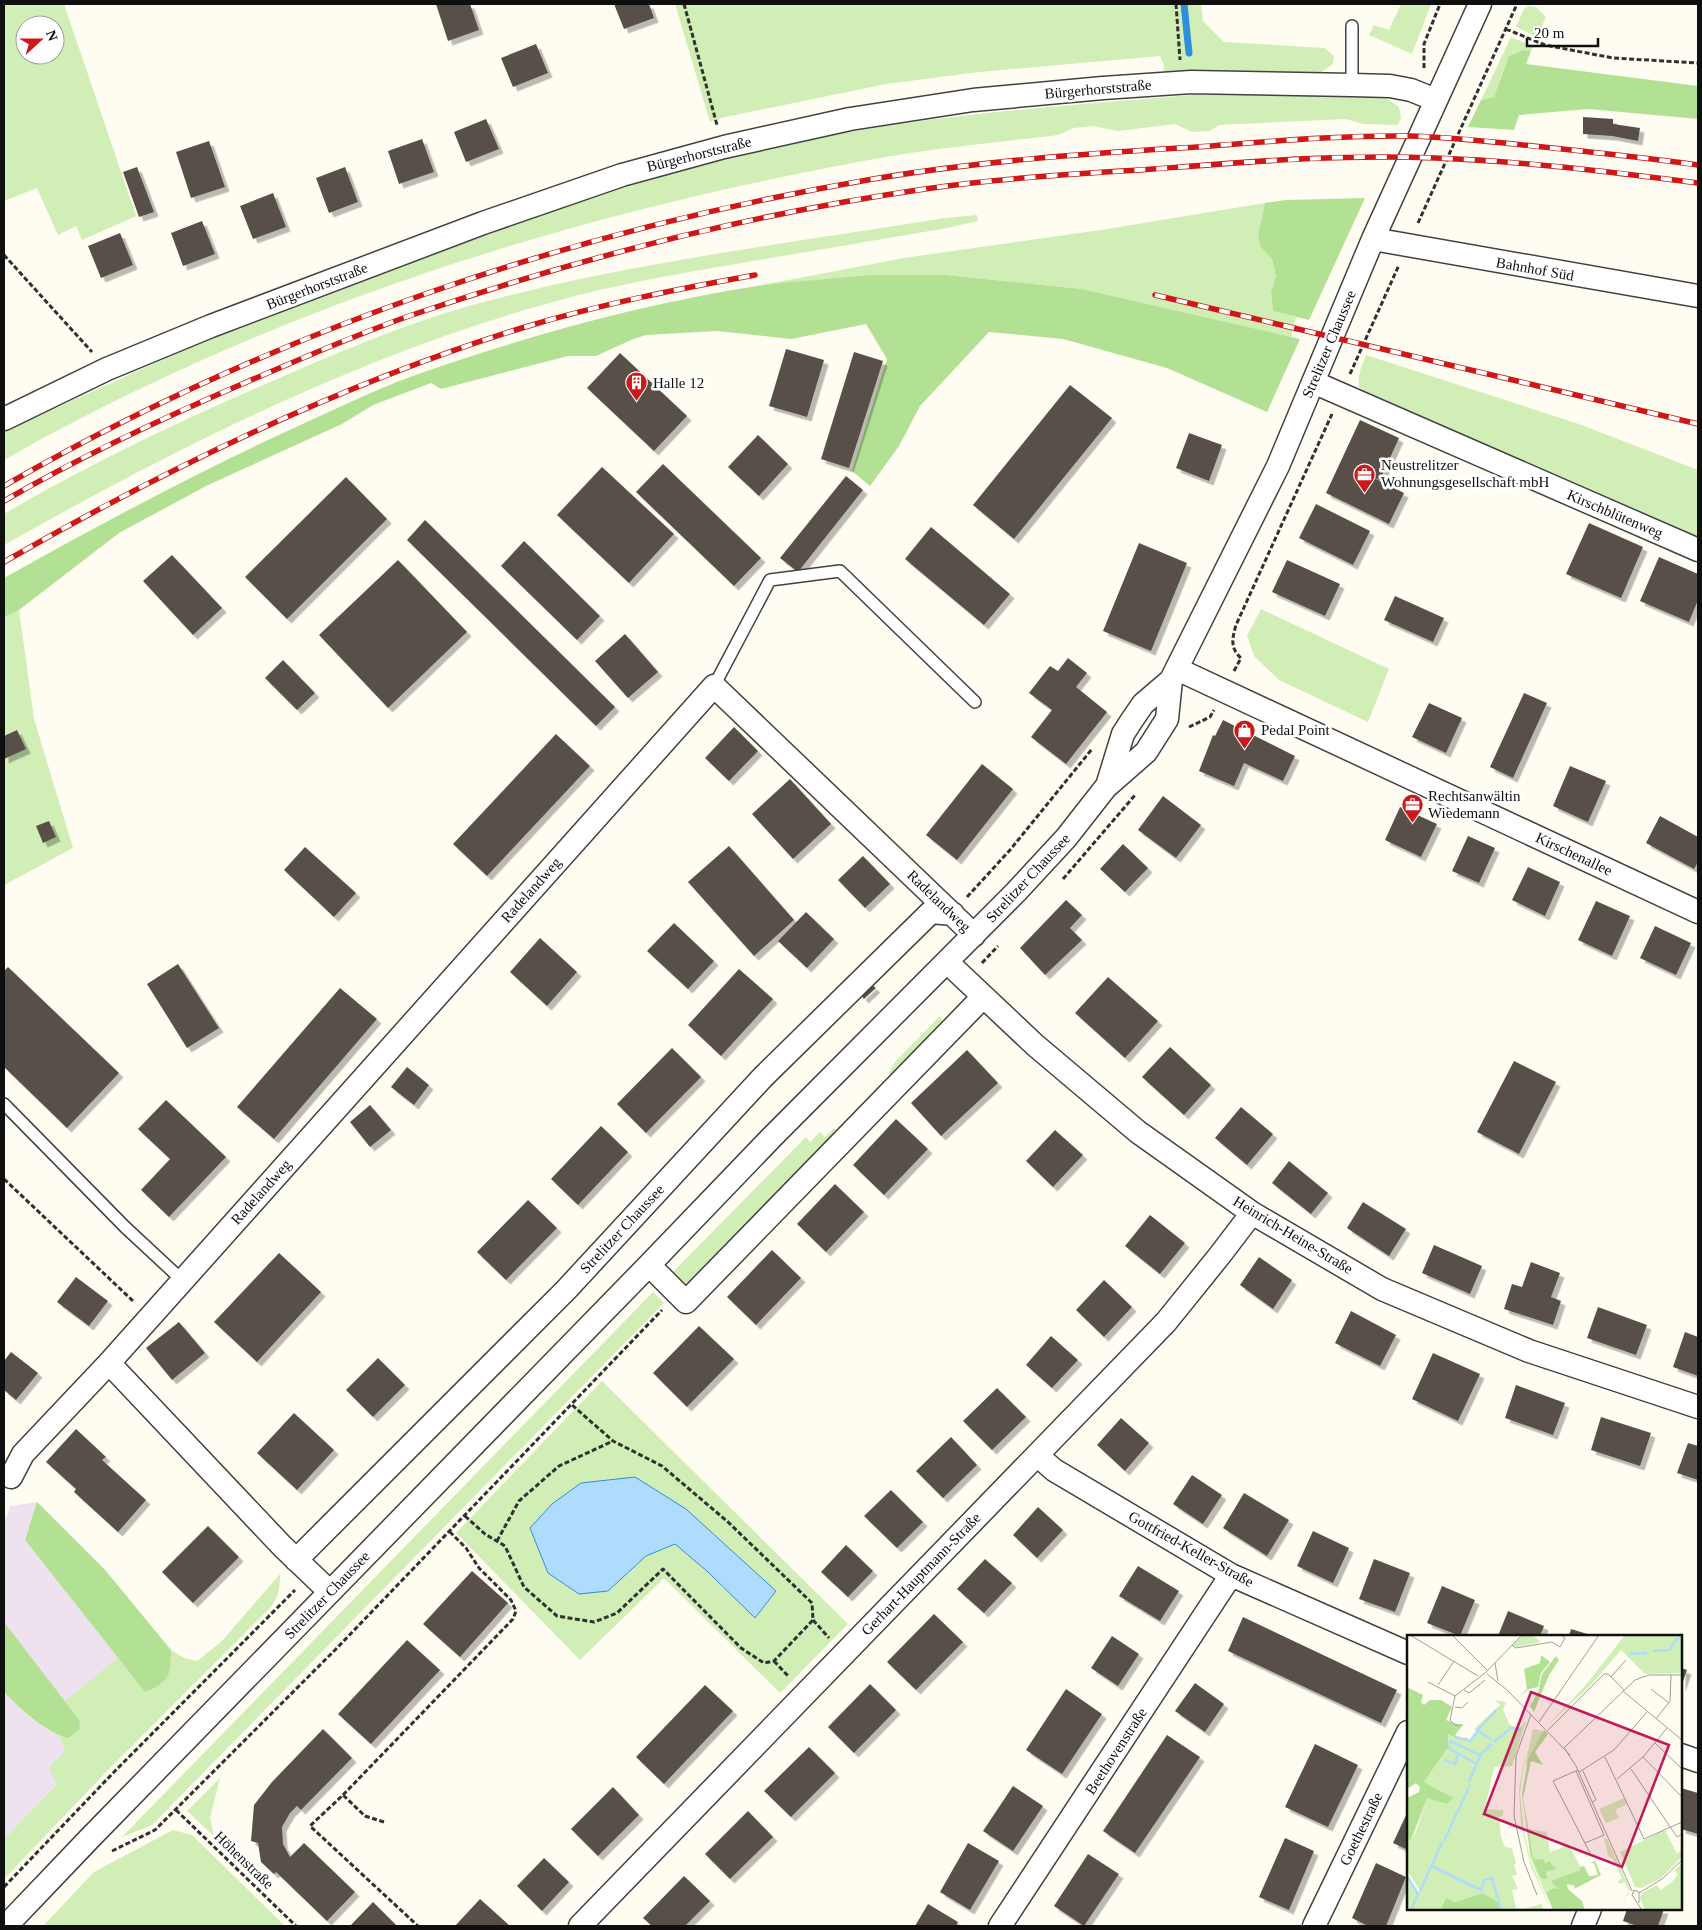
<svg xmlns="http://www.w3.org/2000/svg" width="1702" height="1930" font-family="Georgia,serif">
<defs>
<filter id="shadow"><feDropShadow dx="4.5" dy="4.5" stdDeviation="0" flood-color="#0004"/></filter>
</defs>
<rect width="100%" height="100%" fill="#fffdf1"/>
<path fill="#ede2ee" d="M37,1502L25,1540L145,1692L4,1839V1518L7,1516L10,1506Z"/>
<path fill="#d0eeb5" fill-rule="evenodd" d="M4,4H64L136,216L82,240L76,226L58,235L37,188L4,201ZM25,25H55V55H25Z
M675,4H1201L1203,21L1224,42L1325,48L1334,56L1333,64L1320,73L1191,72L1163,74L1164,65L1160,56L979,72L886,84L725,117L710,122Z
M1401,4H1431L1412,54L1369,35L1374,25L1389,30Z
M1529,6L1536,7L1546,17L1537,37L1516,27L1524,9Z
M1511,37L1533,46L1531,51L1524,50L1509,56L1494,97L1481,100Z
M1191,95H1352L1386,98L1399,107L1401,118L1398,125L1363,124L1346,119L1219,125L1210,131L1192,132L1175,124L1118,131L1093,126L1074,128L1058,135C1001,142 942,147 886,157C579,211 275,306 4,460V432C74,400 143,367 215,338C273,315 332,293 390,271C539,214 692,159 850,132C962,112 1078,105 1191,95Z
M1265,203L1258,235L1260,246L1272,259L1276,278L1271,291L1273,311L1296,317L1291,337L1082,289L946,275H868L757,286L904,258L1101,230Z
M977,215L978,221L947,228C883,239 818,250 753,261C700,270 647,279 595,291C386,342 190,440 4,545V514C89,464 177,422 268,383C334,354 399,326 469,306C624,263 786,244 945,218Z
M1366,355L1579,424L1698,470V538L1363,390L1359,387C1357,376 1362,365 1366,355Z
M1261,609L1389,669L1368,722L1279,680L1254,656L1247,636Z
M19,610L34,719L73,848L4,885V617Z
M940,1016L943,1023L893,1077L889,1073L895,1062Z
M834,1128L839,1133L683,1291L668,1277L806,1137L810,1142L820,1132L825,1137Z
M653,1292L664,1303L152,1825L122,1837Z
M602,1381L848,1624L780,1693L664,1578L580,1660L456,1533ZM581,1483L776,1590V1591L755,1618L708,1572L675,1544L646,1556L608,1591L530,1528L552,1504Z
M280,1574C280,1588 279,1597 270,1608L109,1769L4,1879V1839L57,1784L49,1768L65,1751L59,1736L69,1738L80,1721L65,1701L118,1658L145,1692L171,1663V1650L184,1658L197,1661L221,1642Z
M220,1778L210,1818L214,1836L187,1811Z
M173,1830L192,1835L285,1926H43L94,1872Z"/>
<path fill="#b2e193" d="M1524,50L1531,51L1526,64L1698,86V119L1588,109L1519,115L1514,130L1468,127L1481,100L1494,97L1509,56Z
M1365,198L1309,320L1273,311L1271,291L1276,277L1272,259L1260,246L1258,235L1265,203L1286,200Z
M868,275H946L1082,289L1300,339L1267,412L1167,368L1063,339L989,332L920,406L899,446L870,486L852,471L887,359L866,324L791,339L717,331L646,335L631,340L596,356H568L441,389L431,383L373,405L342,424L206,486L119,533L19,610L4,617V578C104,522 205,468 309,421C347,404 385,385 424,372C530,335 647,303 757,286C793,281 831,279 868,275Z
M37,1502L106,1571L171,1650C171,1676 169,1682 145,1692L25,1540Z
M4,1622L80,1721L79,1730L68,1738C47,1733 19,1708 4,1692Z"/>
<path fill="#afdcfc" stroke="#2e8fdb" d="M635,1477L686,1509L776,1591L755,1618L708,1572L675,1544L646,1556L608,1591L579,1594L548,1573L530,1528L552,1504L581,1483Z"/>
<g fill="none" stroke-linecap="round" stroke-linejoin="round">
<path stroke="#2e8fdb" stroke-width="7" d="M1184,4L1189,53"/>
</g>
<path fill="#59504a" filter="url(#shadow)" d="M436,4H470L479,30L448,41Z
M614,4H649L654,18L624,29Z
M536,44L548,73L513,87L501,58Z
M1583,117L1613,119V124L1640,128L1638,141L1612,136L1583,134Z
M486,119L499,149L466,162L454,132Z
M422,139L434,172L399,184L388,151Z
M209,141L225,187L191,198L176,152Z
M137,167L154,212L139,217L123,172Z
M345,167L358,202L329,213L316,178Z
M273,193L286,227L253,239L240,206Z
M202,221L215,254L183,266L171,233Z
M120,233L133,265L101,278L88,246Z
M786,349L824,360L807,417L769,406Z
M854,352L883,361L849,468L821,459Z
M620,353L687,416L654,451L587,388Z
M1070,385L1112,418L1014,539L973,505Z
M1360,420L1399,438L1380,480L1372,477L1404,493L1389,524L1326,493Z
M1189,433L1222,445L1209,481L1176,468Z
M758,435L788,464L759,496L728,467Z
M663,464L761,558L734,586L636,492Z
M602,467L674,534L629,583L557,515Z
M846,476L863,490L798,572L780,558Z
M346,477L387,519L287,619L245,577Z
M1316,504L1370,531L1353,565L1299,538Z
M425,520L615,707L596,726L407,540Z
M1589,523L1643,547L1621,598L1566,574Z
M931,527L1010,594L984,625L905,559Z
M524,541L600,616L577,640L501,566Z
M1139,543L1187,563L1151,651L1103,631Z
M172,555L222,608L193,635L143,581Z
M1659,557L1698,574V600L1689,622L1640,601Z
M398,560L467,632L388,708L319,635Z
M1287,560L1340,584L1325,616L1272,592Z
M1395,596L1444,618L1433,642L1384,620Z
M625,634L658,672L628,698L595,661Z
M1068,658L1087,673L1076,687L1107,712L1066,764L1031,737L1052,710L1029,693L1050,666L1058,671Z
M283,660L315,693L297,710L265,678Z
M1524,693L1547,703L1513,778L1490,767Z
M1429,703L1462,718L1446,753L1412,737Z
M1223,720L1295,756L1283,781L1244,763L1234,786L1199,771L1213,735L1215,736Z
M734,727L758,751L729,781L705,758Z
M17,730L26,749L4,759V736Z
M556,734L590,766L487,876L453,844Z
M982,764L1013,789L957,860L926,835Z
M1570,766L1606,781L1588,822L1553,806Z
M790,779L831,824L793,859L752,814Z
M1163,796L1201,825L1176,858L1138,830Z
M1400,807L1437,824L1421,857L1385,840Z
M1660,816L1698,837V862L1694,869L1646,843Z
M49,821L56,837L43,843L36,826Z
M1468,836L1495,848L1479,883L1452,871Z
M1123,844L1148,868L1125,892L1100,869Z
M729,846L794,920L754,956L688,882Z
M305,847L356,893L334,917L284,870Z
M863,856L890,884L865,908L838,880Z
M1528,867L1560,882L1545,916L1512,900Z
M1066,900L1082,915L1070,928L1082,940L1045,975L1020,948Z
M1596,901L1630,916L1612,956L1578,940Z
M806,912L834,939L807,968L778,941Z
M674,923L714,961L688,989L647,951Z
M1655,926L1691,943L1676,975L1640,958Z
M540,938L577,972L547,1006L510,972Z
M178,964L219,1028L187,1048L147,984Z
M8,967L119,1073L67,1128L4,1067V971Z
M739,969L773,999L721,1056L688,1025Z
M1108,977L1158,1021L1125,1058L1075,1013Z
M872,985L876,988L864,999L861,995Z
M340,988L377,1019L274,1139L237,1107Z
M1170,1047L1211,1085L1184,1115L1142,1077Z
M672,1048L701,1077L646,1133L617,1104Z
M967,1050L998,1083L941,1136L911,1103Z
M1514,1061L1556,1082L1519,1154L1477,1132Z
M407,1067L429,1085L414,1105L391,1087Z
M166,1100L226,1157L169,1217L141,1190L170,1159L138,1129Z
M370,1105L391,1130L370,1147L350,1122Z
M1241,1107L1273,1134L1247,1165L1215,1138Z
M896,1119L928,1149L884,1195L853,1165Z
M601,1126L628,1152L578,1205L551,1179Z
M1055,1130L1083,1155L1053,1187L1026,1161Z
M1289,1161L1328,1193L1311,1214L1272,1183Z
M835,1184L864,1212L826,1252L797,1224Z
M528,1200L557,1228L506,1280L477,1252Z
M1363,1202L1406,1229L1389,1256L1347,1228Z
M1150,1215L1185,1243L1160,1274L1125,1246Z
M1434,1245L1482,1266L1470,1294L1422,1273Z
M772,1250L801,1278L756,1325L727,1297Z
M279,1253L321,1292L257,1362L214,1322Z
M1259,1257L1292,1280L1273,1309L1240,1285Z
M1531,1262L1560,1273L1551,1297L1561,1301L1553,1325L1504,1309L1512,1284L1522,1287Z
M76,1277L108,1301L89,1326L57,1302Z
M1104,1280L1132,1307L1104,1337L1076,1310Z
M1598,1307L1647,1325L1636,1355L1587,1338Z
M1351,1311L1396,1335L1380,1366L1335,1343Z
M179,1322L205,1353L172,1380L146,1348Z
M699,1326L734,1359L687,1407L653,1373Z
M1685,1332L1698,1337V1376L1673,1367Z
M1051,1336L1078,1360L1052,1388L1026,1365Z
M11,1352L38,1373L16,1400L4,1390V1361Z
M1433,1353L1480,1374L1458,1421L1412,1399Z
M378,1358L405,1385L373,1417L346,1390Z
M1516,1385L1565,1403L1553,1435L1505,1418Z
M997,1388L1026,1417L992,1450L963,1421Z
M294,1413L334,1450L297,1490L257,1453Z
M1601,1417L1651,1433L1640,1466L1591,1450Z
M1121,1418L1149,1443L1125,1471L1097,1445Z
M76,1429L106,1457L102,1460L146,1500L118,1532L74,1492L76,1489L46,1462Z
M951,1437L977,1465L943,1498L916,1471Z
M1688,1443L1698,1446V1480L1677,1473Z
M1192,1475L1222,1495L1203,1524L1173,1504Z
M891,1490L923,1522L897,1548L864,1516Z
M1244,1493L1289,1520L1267,1556L1223,1528Z
M1038,1507L1063,1530L1037,1558L1013,1535Z
M208,1526L239,1557L193,1603L162,1572Z
M1313,1531L1349,1548L1333,1583L1297,1566Z
M846,1545L873,1571L848,1597L821,1572Z
M985,1559L1012,1583L984,1613L957,1589Z
M1374,1559L1410,1573L1395,1612L1359,1599Z
M1138,1566L1179,1591L1160,1621L1119,1596Z
M472,1571L508,1603L460,1657L423,1624Z
M1442,1586L1475,1600L1460,1636L1427,1623Z
M1508,1611L1544,1626L1540,1636H1498Z
M934,1614L963,1642L916,1690L887,1662Z
M1243,1617L1397,1690L1381,1723L1228,1651Z
M1571,1629L1594,1636H1569Z
M1112,1636L1139,1654L1118,1686L1091,1668Z
M407,1640L440,1670L371,1744L338,1714Z
M1681,1668L1687,1670L1681,1687Z
M1195,1683L1224,1704L1205,1732L1175,1711Z
M870,1684L896,1710L854,1753L828,1727Z
M705,1685L733,1711L664,1784L636,1757Z
M1066,1689L1102,1714L1062,1774L1026,1750Z
M323,1729L352,1758L301,1810L297,1806L290,1813L282,1827L283,1844L290,1857L304,1843L355,1892L327,1921L276,1872L274,1874L261,1862L258,1843L251,1841L254,1805L272,1782Z
M1167,1735L1200,1757L1135,1853L1103,1831Z
M1315,1744L1358,1765L1328,1827L1285,1807Z
M809,1747L835,1773L791,1817L764,1791Z
M1013,1786L1043,1806L1013,1851L983,1831Z
M613,1787L639,1815L598,1856L571,1829Z
M1681,1788L1698,1793V1834L1681,1829Z
M748,1811L773,1837L730,1879L705,1854Z
M1408,1811V1850L1393,1843Z
M1285,1838L1314,1851L1289,1910L1259,1897Z
M968,1843L999,1861L970,1910L940,1892Z
M1088,1854L1119,1874L1084,1926L1054,1906Z
M544,1858L569,1882L542,1911L517,1886Z
M1376,1863L1406,1877L1386,1926H1368L1352,1918Z
M684,1876L710,1901L685,1926H652L643,1918Z
M480,1899L510,1926H455Z
M373,1902L397,1926H350Z
M928,1904L958,1922L956,1926H915Z
M1627,1909H1664L1658,1926H1637L1623,1921Z"/>
<g fill="none" stroke-linecap="round" stroke-linejoin="round">
<defs>
<path id="lane" d="M1352,26V85
M714,686L770,580L840,571L975,702
M4,1104L125,1227L182,1280"/>
<path id="street" d="M1373,239L1698,296
M1313,382L1698,550
M4,419L107,369L211,326L483,223L622,175L724,147L850,119L973,100L1103,88L1191,82L1352,85L1390,86L1411,90L1436,100
M1177,669L1698,912
M1107,786L1123,734L1132,720L1143,704L1171,680L1278,466L1373,239L1480,4
M947,962L1035,1045L1138,1132L1252,1213L1382,1289L1529,1351L1698,1407
M649,1265L686,1302L983,997
M109,1363L282,1546L330,1592
M1037,1455L1054,1470L1231,1575L1408,1653
M11,1477L23,1454L109,1363L714,686L974,935
M296,1560L566,1290L763,1077L931,912L953,914
M1681,1755L1698,1761
M6,1926L90,1838L649,1265L772,1137L1016,892L1066,838L1106,787L1146,752L1167,719L1171,680
M580,1926L1166,1322L1220,1255L1252,1213
M1000,1926L1231,1575
M1314,1926L1408,1732
M1583,1926L1590,1909"/>
</defs>
<use href="#lane" stroke="#424242" stroke-width="14"/>
<use href="#street" stroke="#424242" stroke-width="25"/>
<path stroke="#313131" stroke-width="3" stroke-dasharray="5 2.5" stroke-linecap="butt" d="M684,4L717,125
M1176,4L1180,60
M1506,29L1545,45L1613,58L1698,63
M1424,68V44L1440,4
M1418,223L1517,4
M4,255L92,352
M1350,374L1399,265
M1234,671L1241,658C1230,648 1232,639 1236,625L1332,414
M1189,727L1210,717L1214,710
M1063,879L1136,794
M967,897L1010,850L1092,749
M982,963L998,946
M4,1179L133,1301
M465,1516L485,1534L505,1546L524,1587L557,1616L594,1622L617,1613L663,1569L741,1648L764,1663L774,1661L813,1620L812,1603L728,1522L662,1466L613,1441L572,1405
M497,1541L519,1501L559,1466L613,1441
M813,1620L829,1638
M774,1661L789,1677
M343,1795L513,1619L516,1611L511,1600L479,1568L466,1548L450,1532
M176,1810L296,1926
M384,1822L365,1816L343,1795L310,1826L418,1926
M112,1851L155,1830L336,1649L662,1310
M4,1887L114,1772L295,1590"/>
<use href="#lane" stroke="#fff" stroke-width="11"/>
<use href="#street" stroke="#fff" stroke-width="22"/>
<defs>
<path id="rail" d="M1155,295L1698,424
M4,486C271,332 568,231 873,179C974,162 1077,154 1180,148C1256,143 1332,135 1409,136C1447,137 1485,141 1523,145C1581,151 1640,157 1698,165
M4,501C83,455 165,417 249,381C303,358 357,334 412,315C579,258 751,214 925,189C1000,178 1078,174 1153,169C1247,162 1341,154 1435,158C1523,161 1611,172 1698,183
M4,562C169,467 343,383 525,327C601,304 678,289 755,275"/>
</defs>
<use href="#rail" stroke="#ce1718" stroke-width="5.5"/>
<use href="#rail" stroke="#fff" stroke-width="4" stroke-dasharray="11" stroke-linecap="butt"/>
</g>
<defs>
<symbol id="building-pin" viewBox="-11 -11 22 30"><path d="M0 17L-7.5 6A9.5 9.5 0 1 1 7.5 6Z" fill="#ce1718" stroke="#fff"/><path d="M-4-6H4V6H1V3H-1V6H-4ZM-2.5-4.3h1.7v1.8h-1.7ZM.8-4.3h1.7v1.8H.8ZM-2.5-1h1.7V.8h-1.7ZM.8-1h1.7V.8H.8Z" fill="#fff"/></symbol>
<symbol id="office-pin" viewBox="-11 -11 22 30"><path d="M0 17L-7.5 6A9.5 9.5 0 1 1 7.5 6Z" fill="#ce1718" stroke="#fff"/><path d="M-6-3h4V-5.5h4V-3h4V5H-6ZM-1-4.5V-3h2v-1.5ZM-6 0V1H6V0Z" fill="#fff"/></symbol>
<symbol id="shop-pin" viewBox="-11 -11 22 30"><path d="M0 17L-7.5 6A9.5 9.5 0 1 1 7.5 6Z" fill="#ce1718" stroke="#fff"/><path d="M-5-2.5h2.3a2.7 3.5 0 0 1 5.4 0H5L5.5 6h-11ZM-1.5-2.5h3a1.5 2.3 0 0 0-3 0Z" fill="#fff"/></symbol>
</defs>
<g fill-rule="evenodd">
<use href="#building-pin" x="624" y="370" width="25" height="34"/>
<use href="#office-pin" x="1352" y="462" width="25" height="34"/>
<use href="#shop-pin" x="1232" y="718" width="25" height="34"/>
<use href="#office-pin" x="1400" y="792" width="25" height="34"/>
</g>
<g text-anchor="middle" stroke-width="5" stroke-linejoin="round" paint-order="stroke">
<g font-size="15" fill="#0f0f0f" stroke="#fff">
<text transform="translate(1098 89) rotate(-5)" y="5">Bürgerhorststraße</text>
<text transform="translate(699 154) rotate(-14)" y="5">Bürgerhorststraße</text>
<text transform="translate(1535 269) rotate(10)" y="5">Bahnhof Süd</text>
<text transform="translate(317 286) rotate(-21)" y="5">Bürgerhorststraße</text>
<text transform="translate(1329 344) rotate(-67)" y="5">Strelitzer Chaussee</text>
<text transform="translate(1615 514) rotate(23)" y="5">Kirschblütenweg</text>
<text transform="translate(1574 854) rotate(25)" y="5">Kirschenallee</text>
<text transform="translate(1028 878) rotate(-47)" y="5">Strelitzer Chaussee</text>
<text transform="translate(531 890) rotate(-48)" y="5">Radelandweg</text>
<text transform="translate(939 901) rotate(44)" y="5">Radelandweg</text>
<text transform="translate(261 1192) rotate(-48)" y="5">Radelandweg</text>
<text transform="translate(622 1229) rotate(-47)" y="5">Strelitzer Chaussee</text>
<text transform="translate(1293 1235) rotate(31)" y="5">Heinrich-Heine-Straße</text>
<text transform="translate(1191 1549) rotate(29)" y="5">Gottfried-Keller-Straße</text>
<text transform="translate(921 1574) rotate(-46)" y="5">Gerhart-Hauptmann-Straße</text>
<text transform="translate(327 1595) rotate(-46)" y="5">Strelitzer Chaussee</text>
<text transform="translate(1116 1751) rotate(-57)" y="5">Beethovenstraße</text>
<text transform="translate(1361 1829) rotate(-64)" y="5">Goethestraße</text>
<text transform="translate(244 1860) rotate(44)" y="5">Höhenstraße</text>
</g>
<g font-size="15" fill="#0f0f0f" stroke="#fff" text-anchor="start">
<text x="653" y="388">Halle 12</text>
<text x="1381" y="470">Neustrelitzer<tspan x="1381" dy="17">Wohnungsgesellschaft mbH</tspan></text>
<text x="1261" y="735">Pedal Point</text>
<text x="1428" y="801">Rechtsanwältin<tspan x="1428" dy="17">Wiedemann</tspan></text>
</g>
</g>
<g transform="translate(1407 1635)">
<rect width="275" height="275" fill="#fffdf1"/>
<path d="M116,0H125L134,7L109,12L106,10ZM218,0H275V38L238,39L214,15L185,49L140,91L178,51ZM88,65L99,67L96,75L103,90L112,93L119,86L105,131L87,132L78,174L96,175V181L92,182L94,202L98,212L105,213L109,228L107,230L110,239L105,241L111,254L105,255L109,273L116,274L134,269L137,275H94L92,268L76,258L48,267L38,264L33,275H0V240L11,257L13,255L0,236V204L4,205L9,197L20,162L40,169L45,163L17,147L40,115L41,99L55,106L64,105L71,96L68,93L93,70ZM126,94L137,96L118,132L120,121ZM119,115L113,158L117,197L124,227L144,275L124,232L114,190L112,154ZM217,163L220,169L208,175L212,183L199,188L192,174ZM121,194L140,197L143,217L162,210L175,235L146,247L151,254L145,253L139,260L125,227L123,220L122,213L133,242L140,243L138,236L147,232L142,226L138,230L127,224ZM258,195L270,219L275,214V222L253,244L234,253L228,252L213,217ZM197,202L200,204L223,254L221,260L217,263L219,270L217,264L222,256L218,247L212,249L211,246L215,243L206,224L201,221ZM275,228V275H238L233,263L235,258L250,250L254,255L266,246L271,239L267,236Z" fill="#d0eeb5"/>
<path d="M134,20L143,27L134,38L131,52L122,54L112,62L120,54L117,34L133,28ZM149,21L152,25L142,40L127,77L123,71L131,57L135,39ZM0,52L16,60L14,67L17,70L23,65H34L45,72L39,85L55,91L48,100L55,106L59,102L62,105L69,97L68,93L71,96L61,106H55L41,99V113L17,147L46,163L40,169L20,163L4,205L0,204V163L12,157L13,152L9,148L0,154ZM137,95L141,99L128,117L136,130L124,126L116,163L126,221L128,225L136,224L138,229L142,226L149,234L139,236L140,244H137L133,242L123,218L115,159L121,124ZM188,226L194,240L167,254L168,251L160,249L161,254L175,266L178,275H146L139,258L146,253L151,254L144,246L174,235L173,232L177,231L182,241L191,240L187,228H183ZM76,258L92,268L94,275H33L39,263L48,267Z" fill="#b2e193"/>
<path fill="none" stroke="#afdcfc" stroke-width="2.5" d="M246,16L262,15L273,0M223,19L240,18M71,95L89,75M49,102L63,106L71,96L85,105M87,107L104,93L114,95M43,109L44,106L72,120M42,110L43,114L68,128M37,125L48,129L51,120M62,147L74,119L85,109M37,206L63,150M24,231L74,255L77,245L85,243L94,275M0,241L11,259L4,275M13,256L35,208"/>
<path fill="none" stroke="#9f9e97" stroke-width="1" d="M3,0L71,41M45,0L80,35M145,7L153,12L158,3L154,0M105,10L109,13L145,7M88,28L91,46M80,39L100,55L163,120M204,42L219,25M21,47L48,61M31,50L47,26M244,54L262,68M57,55L62,58L78,45M216,56L275,105M48,72L55,73L61,67M124,79L109,121L107,181L117,227L130,260M249,84L263,66L264,40M132,87L192,0M56,90H48L43,85L48,61L78,38L115,0M141,95L197,39H201L217,55M248,108L275,134M157,113L228,45L242,40H275M158,114L169,131L225,256M198,122L237,204L275,187M236,122L275,162M224,134L270,202L275,199M171,135L146,146L183,218M169,136L197,200M176,136L189,165L185,167M172,137L207,115L240,77M210,144L236,122L260,93M178,208L197,200M232,258L255,244L275,225M232,268V257L227,255L225,260L235,275"/>
<path fill="#c2185b" fill-opacity="0.15" stroke="#c2185b" stroke-width="2.5" d="M124,57L262,110L215,232L77,179Z"/>
<rect width="275" height="275" fill="none" stroke="#0f0f0f" stroke-width="2.5"/>
</g>
<rect width="1702" height="1930" fill="none" stroke="#0f0f0f" stroke-width="10"/>
<g transform="translate(40 40) rotate(69)"><circle r="24" fill="#ffffff" stroke="#9f9f9f"/>
<path d="M0-4L9 19L0 12L-9 19Z" fill="#ce1718"/>
<text y="-8" font-size="14" font-weight="bold" text-anchor="middle" fill="#0f0f0f">N</text>
</g>
<path d="M1527 38v8h71v-8" fill="none" stroke="#0f0f0f" stroke-width="2.5"/>
<text x="1534" y="38" font-size="15" fill="#0f0f0f" stroke="#ffffff" stroke-width="4" paint-order="stroke">20 m</text>
</svg>
